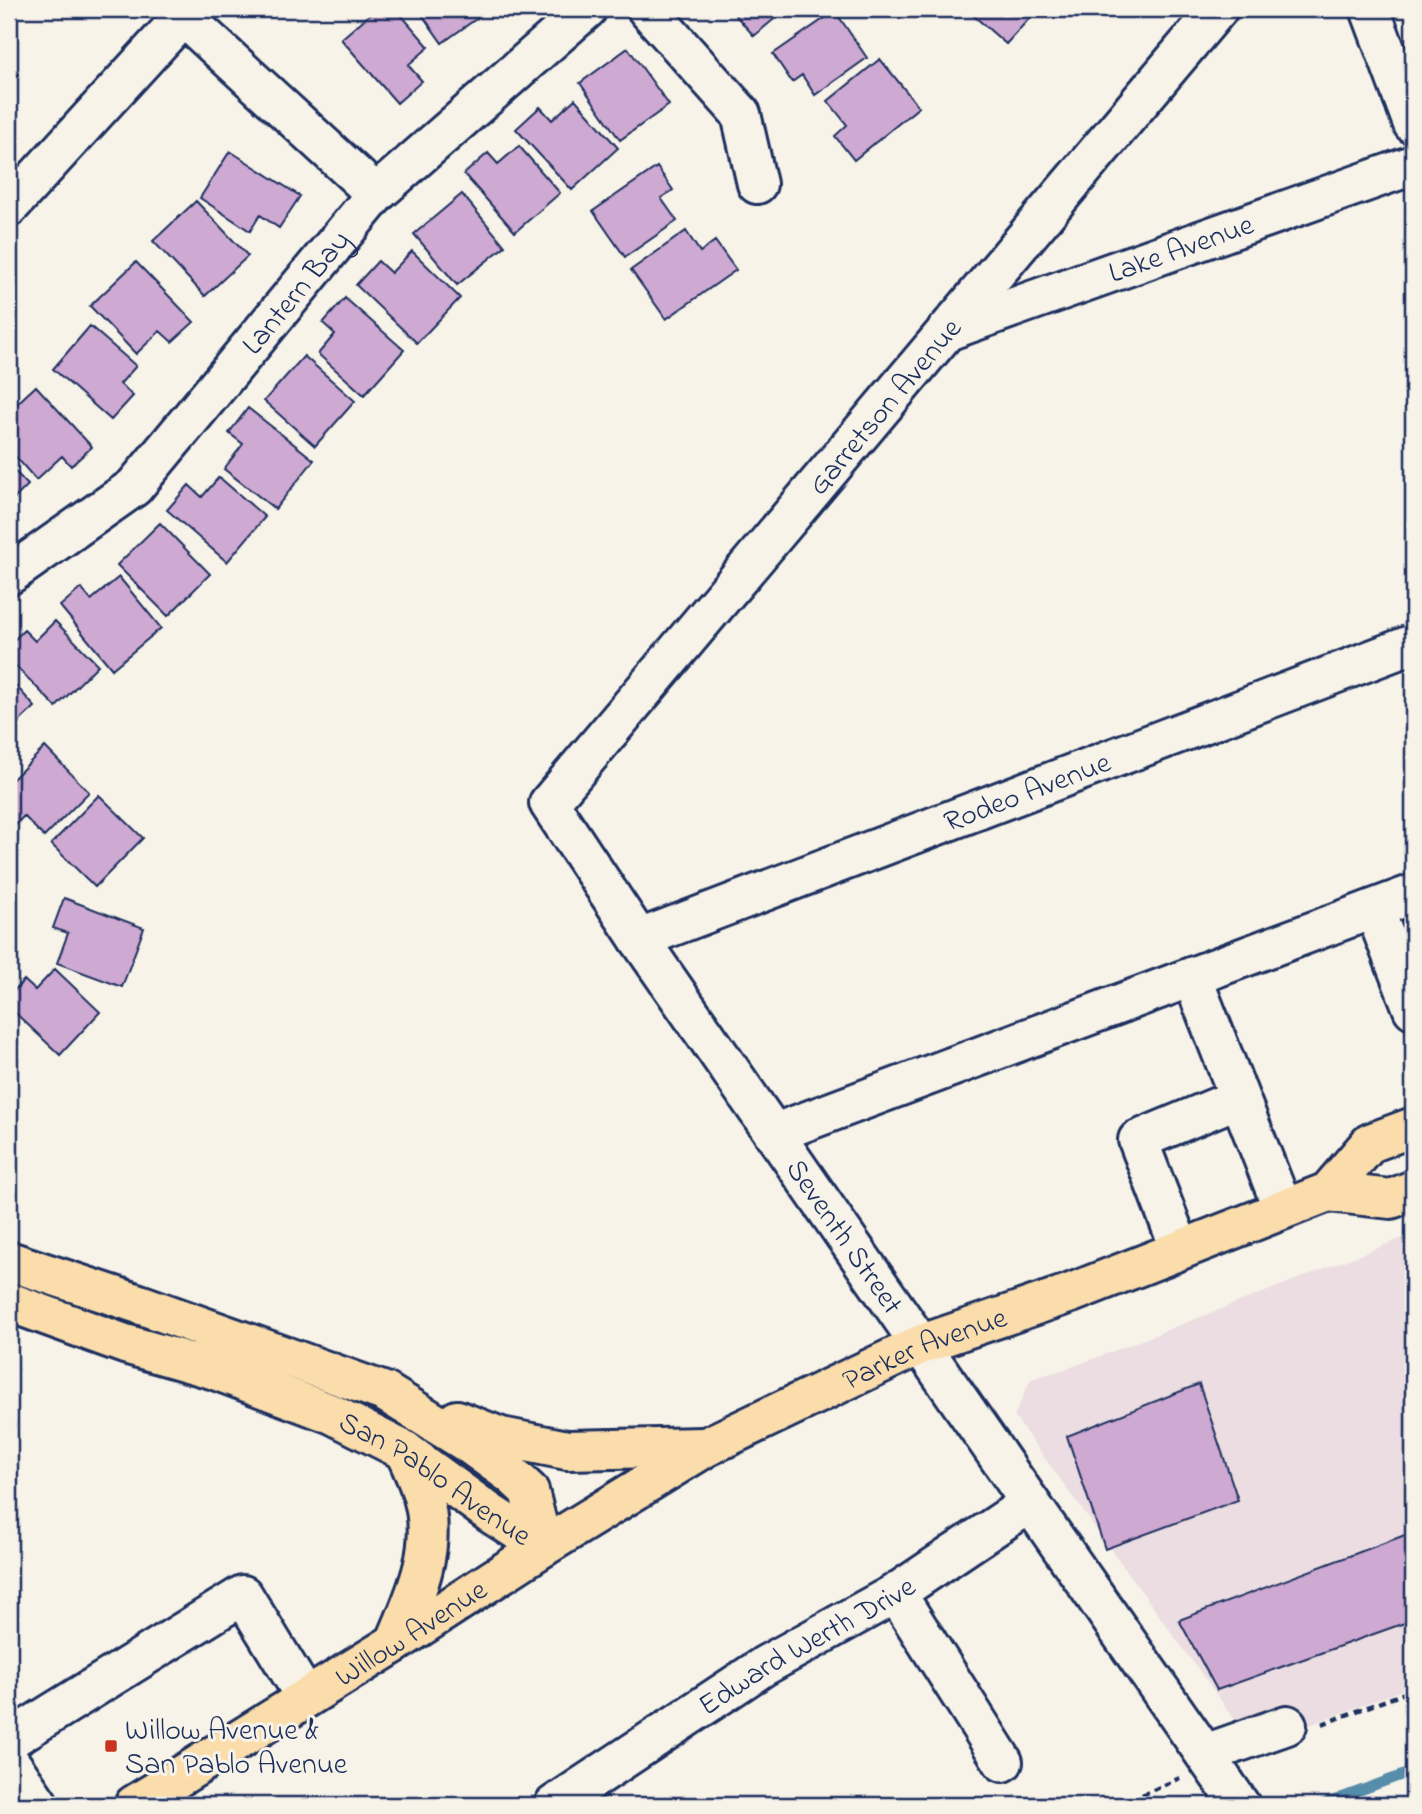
<svg xmlns="http://www.w3.org/2000/svg" width="1422" height="1814" font-family="'Indie Flower',sans-serif">
<rect width="100%" height="100%" fill="#f7f3e8"/>
<filter id="ink" filterUnits="userSpaceOnUse"><feTurbulence type="fractalNoise" baseFrequency=".0143" numOctaves="2"/><feDisplacementMap in="SourceGraphic" scale="14" xChannelSelector="R" yChannelSelector="G"/><feConvolveMatrix kernelMatrix="1 2 1 2 8 2 1 2 1" color-interpolation-filters="sRGB"/></filter>
<g filter="url(#ink)">
<path fill="#ebdde1" d="M1413,1234V1686L1254,1746L1014,1416L1031,1379L1075,1366Z"/>
<g fill="none" stroke-linecap="round" stroke-linejoin="round">
<path stroke="#578dab" stroke-width="10" d="M1321,1805L1413,1771"/>
</g>
<path fill="#cea9d2" stroke="#1b2f5e" stroke-width="2" d="M376,9H396L429,47L408,65L422,81L397,103L341,39Z
M418,9H490L442,43Z
M730,9H786L754,36Z
M966,9H1038L1006,44Z
M835,11L867,58L815,95L802,75L792,82L773,54Z
M628,48L669,105L620,140L580,83Z
M880,59L919,107L854,160L835,136L847,125L828,101Z
M575,99L618,148L572,190L516,129L540,107L552,120Z
M519,146L560,193L515,232L464,174L488,153L498,164Z
M230,151L300,196L279,228L260,215L250,231L200,198Z
M657,167L673,190L661,198L677,221L625,257L593,211Z
M462,194L505,246L457,285L414,234Z
M196,201L248,256L205,296L153,241Z
M686,231L700,252L715,241L736,270L666,319L631,270Z
M412,251L460,298L417,343L356,285L378,261L391,273Z
M136,262L194,322L172,342L160,331L136,354L90,306Z
M345,298L404,350L364,395L318,354L335,334L323,323Z
M90,326L136,366L120,384L133,396L111,420L53,369Z
M304,356L355,401L315,446L264,401Z
M36,386L92,447L71,466L62,456L36,480L9,449V411Z
M248,408L314,460L275,509L224,469L243,444L229,433Z
M9,465L28,485L9,504Z
M219,477L265,517L227,562L167,510L189,485L202,497Z
M160,523L210,574L168,616L117,565Z
M119,577L161,628L112,669L60,606L81,588L91,600Z
M55,621L98,665L56,707L9,659V645L24,630L35,641Z
M9,678L35,707L9,731Z
M45,747L89,792L44,837L24,816L9,831V783Z
M99,795L143,838L95,887L51,844Z
M64,898L144,928L122,987L57,963L68,933L53,928Z
M55,969L100,1012L60,1055L9,1007V996L24,980L35,990Z
M1199,1384L1238,1500L1105,1549L1067,1436Z
M1413,1532V1620L1217,1690L1179,1620Z"/>
<g fill="none" stroke-linecap="round" stroke-linejoin="round">
<defs>
<g id="minor">
<path d="M175,9L376,194"/>
<path d="M647,9L741,114L757,184"/>
<path id="s1" d="M1218,9L549,803L639,939L1240,1805"/>
<path d="M1370,9L1413,124"/>
<path d="M9,207L190,9"/>
<path id="s2" d="M947,331L1413,165"/>
<path id="s3" d="M9,575L134,487L376,194L587,9"/>
<path d="M1374,909L1413,1009"/>
<path id="s4" d="M639,939L1413,644"/>
<path d="M1192,977L1283,1209"/>
<path d="M775,1133L1413,894"/>
<path d="M1180,1249L1138,1140L1239,1098"/>
<path d="M896,1593L1003,1762"/>
<path d="M9,1740L243,1595L306,1698"/>
<path d="M1205,1754L1287,1725"/>
<path d="M9,1761L39,1805"/>
<path id="s5" d="M554,1805L764,1666L896,1593L1030,1503"/>
</g>
<g id="major">
<path d="M1328,1192L1391,1199L1413,1190"/>
<path d="M9,1261L139,1304L385,1392L469,1444L512,1475L529,1491L543,1547"/>
<path id="s6" d="M9,1302L125,1344L212,1369L332,1414L405,1451L490,1513L543,1547"/>
<path d="M457,1420L501,1437L567,1450L704,1447"/>
<path d="M395,1643C415,1596 438,1548 423,1497C419,1481 411,1466 405,1451"/>
<path id="s7" d="M134,1805L395,1643L543,1547L706,1447L922,1344L1071,1293L1328,1192L1370,1143L1413,1127"/>
</g>
</defs>
<use href="#minor" stroke="#1b2f5e" stroke-width="44"/>
<use href="#major" stroke="#1b2f5e" stroke-width="44"/>
<path stroke="#1b2f5e" stroke-width="4.5" stroke-dasharray="7 5" stroke-linecap="butt" d="M1322,1724L1413,1690
M1120,1805L1180,1778"/>
<use href="#minor" stroke="#f7f3e8" stroke-width="38"/>
<use href="#major" stroke="#faddab" stroke-width="38"/>
</g>
</g>
<rect fill="#c8321e" stroke="#f7f3e8" stroke-width="2.5" x="104" y="1739" width="14" height="14" rx="3.5"/>
<g text-anchor="middle" stroke-width="6" stroke-linejoin="round" paint-order="stroke">
<g font-size="30" fill="#1b2f5e" stroke="#f7f3e8">
<text dy="10" stroke="none"><textPath href="#s2" startOffset="248">Lake Avenue</textPath></text>
<text dy="10" stroke="none"><textPath href="#s3" startOffset="406">Lantern Bay</textPath></text>
<text transform="translate(884 406) rotate(-50)" y="10">Garretson Avenue</text>
<text dy="10" stroke="none"><textPath href="#s4" startOffset="415">Rodeo Avenue</textPath></text>
<text dy="10" stroke="none"><textPath href="#s1" startOffset="1563">Seventh Street</textPath></text>
<text dy="10" stroke="none"><textPath href="#s7" startOffset="915">Parker Avenue</textPath></text>
<text dy="10" stroke="none"><textPath href="#s6" startOffset="464">San Pablo Avenue</textPath></text>
<text dy="10" stroke="none"><textPath href="#s7" startOffset="326">Willow Avenue</textPath></text>
<text dy="10" stroke="none"><textPath href="#s5" startOffset="299">Edward Werth Drive</textPath></text>
</g>
<g font-size="30" fill="#1b2f5e" stroke="#f7f3e8" text-anchor="start">
<text x="125" y="1739">Willow Avenue &amp;<tspan x="125" dy="34">San Pablo Avenue</tspan></text>
</g>
</g>
<rect width="1422" height="1814" fill="none" stroke="#f7f3e8" stroke-width="35"/>
<rect x="18" y="18" width="1387" height="1779" fill="none" stroke="#1b2f5e" stroke-width="2.5" filter="url(#ink)"/>
</svg>
